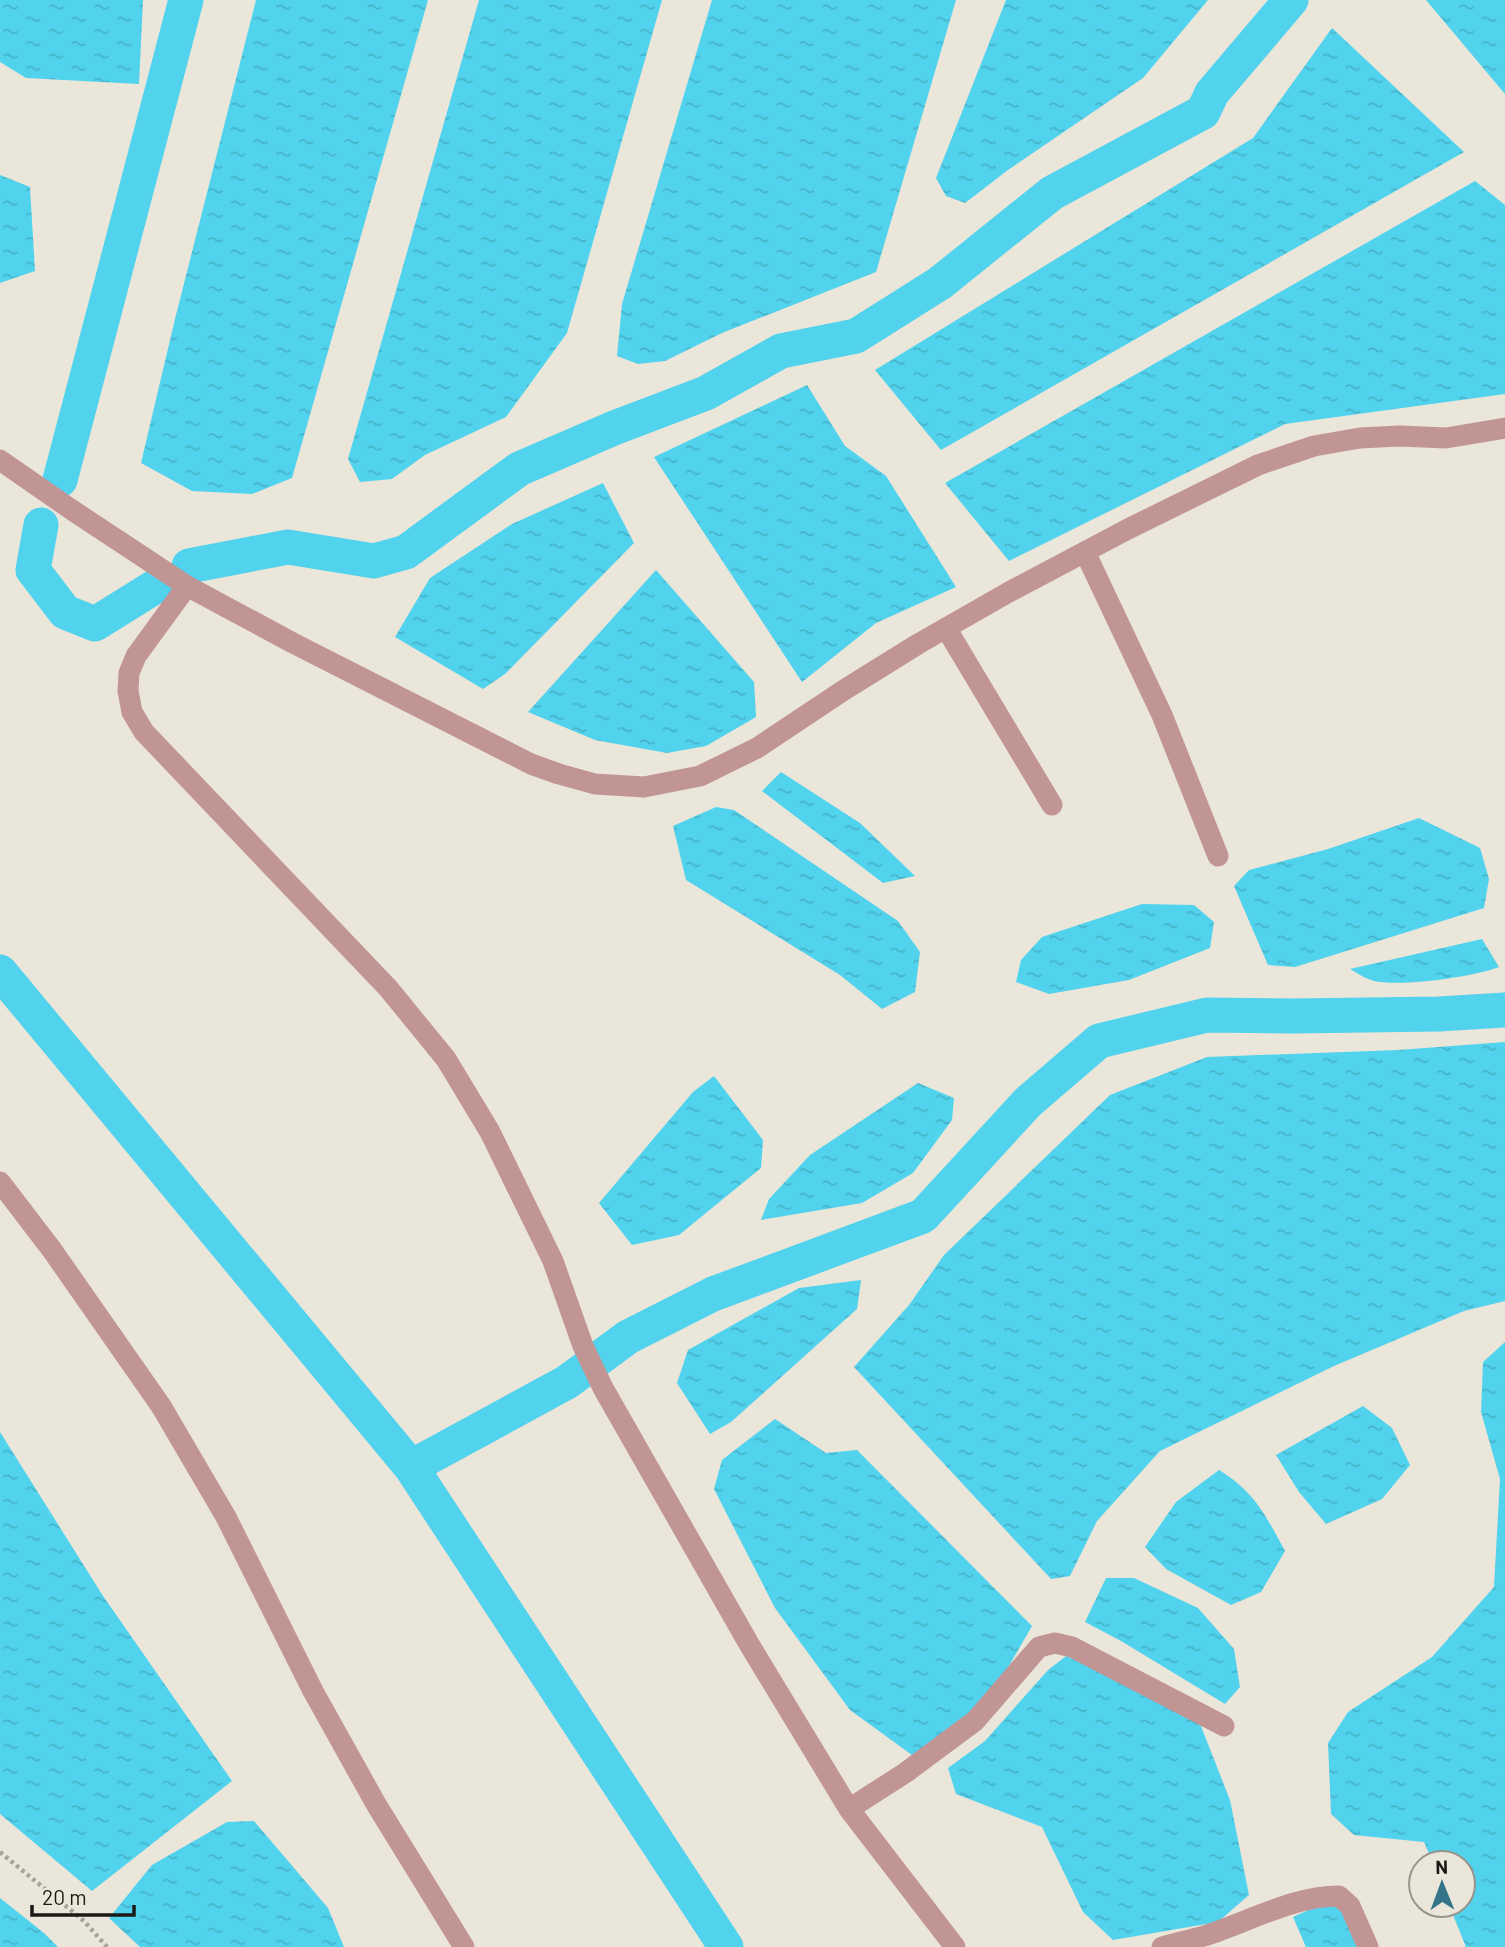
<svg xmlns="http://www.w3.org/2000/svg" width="1505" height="1947" font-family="Barlow,sans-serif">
<defs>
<pattern id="water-ripples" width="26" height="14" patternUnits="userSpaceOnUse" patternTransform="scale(1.75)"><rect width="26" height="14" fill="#51d2ed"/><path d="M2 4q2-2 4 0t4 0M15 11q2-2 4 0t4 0" fill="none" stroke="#46b4ca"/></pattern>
</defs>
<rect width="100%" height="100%" fill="#ebe6da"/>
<path fill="url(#water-ripples)" d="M0,0H143L139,84L26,78L0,62Z
M256,0H428L292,478L252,494L192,491L141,463L175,319Z
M479,0H662L567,333L506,417L425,455L392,479L360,482L348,459Z
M712,0H956L876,272L722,333L665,361L638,364L617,356L622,304Z
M1006,0H1208L1143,78L1008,170L965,203L946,196L936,178Z
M1426,0H1505V94Z
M1332,28L1464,152L941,450L875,370L1253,138Z
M0,175L30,187L35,271L0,283Z
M1475,181L1505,205V394L1285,424L1009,561L945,483Z
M807,385L845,446L886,476L956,587L876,623L802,682L654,457Z
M603,483L634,543L505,674L483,689L395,637L430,578L512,524Z
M656,570L754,682L756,717L706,746L667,753L595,740L528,712Z
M781,772L860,823L915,876L883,883L762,791Z
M716,807L734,810L898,921L920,952L915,992L882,1009L840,975L686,880L673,826Z
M1419,818L1480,848L1489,879L1484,908L1295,967L1268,965L1234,886L1249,870L1328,849Z
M1142,904L1194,905L1214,922L1210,948L1129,980L1049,994L1016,982L1021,960L1042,937Z
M1482,939L1499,967C1473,977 1401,987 1374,981C1366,979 1357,973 1350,969Z
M1505,1042V1301L1464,1311L1334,1366L1160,1451L1097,1521L1070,1576L1051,1579L854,1367L909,1305L944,1255L1110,1095L1207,1057L1398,1050Z
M714,1076L763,1140L761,1168L679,1235L632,1245L599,1203L693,1092Z
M918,1083L954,1098L952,1120L913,1173L862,1203L761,1220L769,1199L810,1155Z
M861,1280L857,1309L731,1422L710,1434L677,1383L688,1350L799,1288Z
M1505,1342V1947H1466L1449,1905H1463V1863H1433L1424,1842L1354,1835L1331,1814L1328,1743L1348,1712L1432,1657L1494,1587L1500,1479L1481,1412L1483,1362Z
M1363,1406L1392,1428L1410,1465L1382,1499L1326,1524L1299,1492L1276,1455Z
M775,1419L826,1453L857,1450L1032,1626L983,1711L916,1758L850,1710L775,1608L714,1489L722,1460Z
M0,1432L103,1596L232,1781L92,1891L0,1814Z
M1219,1470C1255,1492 1266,1516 1285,1551L1261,1592L1231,1605L1166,1569L1145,1547L1176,1502Z
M1106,1578H1134L1198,1608L1234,1649L1240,1687L1225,1704L1121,1641L1085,1622Z
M1066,1656L1197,1716L1230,1800L1249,1895L1218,1922L1113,1940L1083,1912L1042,1827L956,1794L948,1768L985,1741L1048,1670Z
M254,1821L328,1908L344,1947H140L109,1918L152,1865L227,1822Z
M0,1898L44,1933L58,1947H0Z
M1333,1899L1351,1919L1360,1947H1306L1293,1917Z"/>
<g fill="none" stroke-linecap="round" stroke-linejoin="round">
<path stroke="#51d2ed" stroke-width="35" d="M60,480L186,0
M41,525L33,570L65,612L95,624L156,586
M189,566L288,547L374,561L406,552L519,469L614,428L706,393L781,351L856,336L940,283L1052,193L1203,112L1212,93L1291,0
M0,972L411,1467L726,1947
M411,1467L567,1382L628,1337L713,1294L923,1216L1028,1102L1099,1041L1207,1015L1293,1016L1439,1014L1505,1010"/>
<path stroke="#a7a399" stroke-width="4.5" stroke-dasharray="3.5 3.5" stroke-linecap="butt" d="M0,1852L84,1921L107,1947"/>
<path stroke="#c19594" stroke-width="21" d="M1085,552L1162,715L1218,856
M187,586L136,656L129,673L128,691L132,712L144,732L388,988L446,1059L490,1132L553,1261L583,1346L603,1388L749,1644L849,1809L955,1947
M946,628L1052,805
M0,1182L52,1250L161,1406L226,1517L313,1691L376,1804L464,1947
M849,1809L905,1773L975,1721L1039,1647L1055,1643L1072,1647L1224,1726
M1162,1947C1176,1943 1190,1940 1204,1936C1248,1922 1293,1896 1339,1896L1350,1906L1368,1947"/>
<path stroke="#c19594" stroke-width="21" d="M0,460L72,510L187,586L293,643L531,764L559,774L595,784L644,787L700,776L757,748L844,690L918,644L1009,592L1128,529L1258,465L1314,446L1360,438L1400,436L1446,438L1505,428"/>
</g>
<g transform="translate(1442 1884) rotate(359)"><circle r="33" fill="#ebe6da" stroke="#98948c" stroke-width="2"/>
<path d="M0-5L12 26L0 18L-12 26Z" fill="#357489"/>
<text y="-10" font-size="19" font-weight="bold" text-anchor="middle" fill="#1c1a16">N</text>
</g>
<path d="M32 1905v10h102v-10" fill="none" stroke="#1c1a16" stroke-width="3.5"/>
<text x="42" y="1905" font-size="21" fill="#1c1a16" stroke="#ebe6da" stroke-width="5" paint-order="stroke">20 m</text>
</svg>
